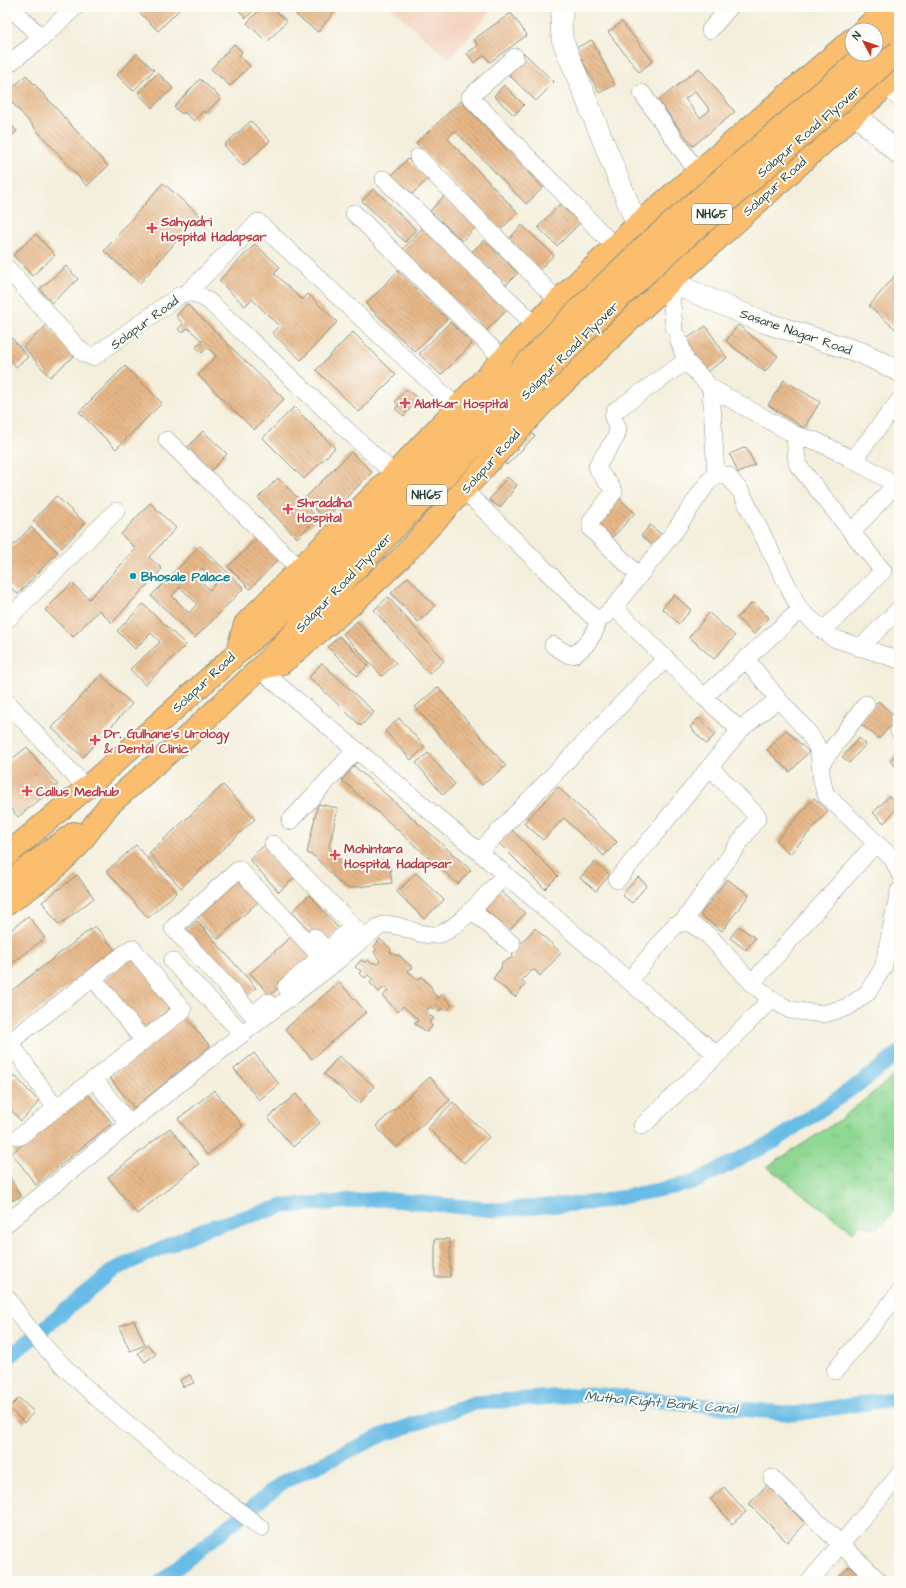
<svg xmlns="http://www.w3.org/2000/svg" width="906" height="1588" font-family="'Architects Daughter',sans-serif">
<defs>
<pattern id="park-tufts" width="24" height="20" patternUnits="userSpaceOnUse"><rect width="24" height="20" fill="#8fd893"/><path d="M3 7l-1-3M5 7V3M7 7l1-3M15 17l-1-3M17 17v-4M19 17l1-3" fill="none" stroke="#7bba7f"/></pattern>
<pattern id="building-back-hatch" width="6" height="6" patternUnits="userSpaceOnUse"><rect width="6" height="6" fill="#e7b788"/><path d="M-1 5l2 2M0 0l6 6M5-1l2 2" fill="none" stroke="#bb9670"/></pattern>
</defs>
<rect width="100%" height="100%" fill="#fdfcf7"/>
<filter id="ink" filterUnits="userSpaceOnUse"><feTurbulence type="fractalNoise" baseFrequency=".025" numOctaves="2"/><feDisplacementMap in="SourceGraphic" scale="8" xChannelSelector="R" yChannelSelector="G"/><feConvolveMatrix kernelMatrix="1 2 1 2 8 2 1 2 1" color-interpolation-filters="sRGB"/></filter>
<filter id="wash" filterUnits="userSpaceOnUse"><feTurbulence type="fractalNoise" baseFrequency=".012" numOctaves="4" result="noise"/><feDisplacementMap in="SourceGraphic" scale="16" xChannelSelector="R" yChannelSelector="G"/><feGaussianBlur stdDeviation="0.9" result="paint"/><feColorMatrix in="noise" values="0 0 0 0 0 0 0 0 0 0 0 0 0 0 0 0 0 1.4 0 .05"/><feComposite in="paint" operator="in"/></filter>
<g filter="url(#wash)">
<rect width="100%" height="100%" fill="#f4efdc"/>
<path fill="#f4d3c1" d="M390,7H495L449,59Z"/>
<path fill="url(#park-tufts)" stroke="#578a64" d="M899,1072V1208L875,1229L860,1224L853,1232L767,1167L838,1121Z"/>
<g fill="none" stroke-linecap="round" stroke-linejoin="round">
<path stroke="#69bce5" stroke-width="15" d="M7,1359L115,1269L204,1229L284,1206L381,1199L496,1210L598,1202L692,1183L775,1141L866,1079L899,1053
M161,1581L283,1482L383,1435L474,1403L591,1394L794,1414L899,1398"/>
</g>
<g id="blocks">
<path fill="url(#building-back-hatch)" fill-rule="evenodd" d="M134,7H182L158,31Z
M235,7H257L246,18Z
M262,7H271L287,21L267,42L247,23Z
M302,7H328L334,12L318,32L296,15Z
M511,13L527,35L490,62L485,55L474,63L467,53L478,46L474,39Z
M622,22L653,61L639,72L608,32Z
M592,40L615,85L599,93L576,48Z
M234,44L242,52L239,56L250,66L230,86L211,69Z
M524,53L554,82L536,101L506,72Z
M137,54L154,70L133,91L117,75Z
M699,68L735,112L693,146L658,101ZM695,91L710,110L700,118L685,99Z
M158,73L173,88L152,108L138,93Z
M26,75L108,166L87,186L7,97V93Z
M200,79L221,98L206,113L203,111L194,121L184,112L182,114L174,107Z
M504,85L524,105L514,115L494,96Z
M461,101L543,188L526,204L455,131L447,138L518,213L499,231L416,143Z
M7,120L17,131L7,140Z
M251,121L270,141L243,166L224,145Z
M408,159L428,179L410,196L390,177Z
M163,183L199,215L140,283L104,251Z
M374,189L416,230L405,242L362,201Z
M447,193L479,224L462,241L430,211Z
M560,204L580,223L557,246L538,227Z
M522,225L554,255L537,272L506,242Z
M424,226L509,308L486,331L402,250Z
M36,234L55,255L32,276L13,255Z
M484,240L518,273L506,285L472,252Z
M255,244L280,267L274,273L302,300L308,294L337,322L301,360L272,333L279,326L252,299L245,306L219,281Z
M66,266L78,279L52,303L40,289Z
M398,271L447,319L415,352L366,304Z
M899,271V332L869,306Z
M187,304L284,399L254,430L198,375L216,356L207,347L202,353L196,347L202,341L188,328L182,333L178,329L183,324L176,316Z
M450,322L472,344L441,375L419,354Z
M47,325L74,356L50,377L23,347Z
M738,325L778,356L765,372L726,341Z
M706,326L727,358L705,373L683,341Z
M7,332L28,357L16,367L7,356Z
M353,332L396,375L359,412L316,370Z
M125,366L162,403L116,449L79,412Z
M784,380L820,402L804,428L768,405Z
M406,389L418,399L404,416L395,409L399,405L395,402Z
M294,407L335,448L304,479L263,438Z
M899,413V427L892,421Z
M526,428L535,436L507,465L498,457Z
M203,431L227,454L210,472L186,449Z
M746,447L755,465L738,473L730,454Z
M351,452L372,472L325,519L304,499Z
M507,477L517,485L500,508L489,500Z
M278,478L318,518L297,538L258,498Z
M56,496L85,523L62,548L33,521Z
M620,499L635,513L611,539L596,525Z
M150,503L176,528L149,557L162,569L112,623L99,610L73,637L45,610L72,583L89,599L136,549L121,534Z
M650,525L662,535L653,546L641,536Z
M31,527L58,552L18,594L7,584V552Z
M257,538L279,559L250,589L228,567Z
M200,546L244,588L195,638L151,596ZM202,568L217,582L210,590L195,576ZM180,587L197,604L189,613L172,596Z
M408,577L435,606L418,622L391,593Z
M674,595L691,610L679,624L662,608Z
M388,597L444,661L429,674L374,610Z
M753,602L769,618L754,634L737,618Z
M143,604L186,645L145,685L130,669L160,642L151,633L135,649L117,631Z
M709,613L735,636L714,659L689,637Z
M357,621L396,663L382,676L343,634Z
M339,636L368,665L357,676L328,647Z
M322,663L374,712L361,726L309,677Z
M101,675L132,704L83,757L52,728Z
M438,687L506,766L482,785L415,707Z
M878,701L897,718L879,739L859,722Z
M399,718L425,747L411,760L385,731Z
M699,718L715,735L706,744L690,727Z
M786,730L809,752L790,772L767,750Z
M859,738L866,744L849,763L842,757Z
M27,747L58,785L18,817L7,804V763Z
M899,751V770L890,761Z
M428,753L455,784L443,795L416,763Z
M354,766L471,870L458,884L342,780Z
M223,785L255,819L181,888L149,853Z
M558,787L617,842L604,856L564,818L543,840L524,823Z
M889,796L899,806L884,823L873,813Z
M814,798L828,811L790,854L776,841Z
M318,804L338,808L329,847L349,868L389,863L392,883L348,888L340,883L315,857L307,853Z
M512,830L558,876L545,889L499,843Z
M267,843L296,876L279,892L249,859Z
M136,845L177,892L148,918L107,871Z
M594,862L610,875L596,891L580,878Z
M416,873L444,900L424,919L397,892Z
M238,874L261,899L218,939L195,914Z
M77,875L94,898L59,925L42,902Z
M638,877L647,885L632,903L622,895Z
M727,879L749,895L722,931L700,915Z
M495,886L525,913L509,931L479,904Z
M309,895L340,930L324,945L292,912Z
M28,916L45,938L9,966L7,964V933Z
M197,921L256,988L243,1000L183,933Z
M95,926L115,950L7,1035V994Z
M739,926L755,938L746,950L730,938Z
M535,928L561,953L540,976L535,970L531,971L521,981L526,984L515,997L493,979L501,968L502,962L512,958L513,952Z
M294,934L314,956L270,995L250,973Z
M380,939L391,949L390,952L395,955H399L413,968L407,970L417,979L422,977L432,988V992L439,998L442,994L452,1005L446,1011L442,1008L439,1011L430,1007L426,1011L428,1015L434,1018L429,1022L432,1026L427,1032L415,1024L418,1020L403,1006L398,1012L383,996L388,990L384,987L379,992L370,983L373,979L368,975L365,978L359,973L361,971L355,967L361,960L365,962L368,960L372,964L374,962L377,965L380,961L374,952L377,949L374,947Z
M134,956L174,1005L144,1030L104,980Z
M339,982L366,1012L312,1059L285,1029Z
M185,1016L210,1046L134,1108L110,1078Z
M254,1053L279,1084L259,1100L234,1069Z
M339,1056L374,1086L359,1104L324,1074Z
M15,1076L39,1102L21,1121L7,1105V1084Z
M430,1077L450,1100L396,1148L376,1126Z
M214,1090L243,1126L207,1155L178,1119Z
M87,1093L112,1123L36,1185L12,1153Z
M296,1094L320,1123L293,1147L268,1118Z
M453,1102L489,1137L464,1163L428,1128Z
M170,1128L199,1164L137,1214L108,1177Z
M7,1172L21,1197L7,1202Z
M435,1239H450V1277H435Z
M134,1320L145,1345L130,1351L119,1327Z
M148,1345L156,1354L145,1362L138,1353Z
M190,1375L194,1383L183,1387L180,1380Z
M19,1398L34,1412L24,1423L9,1408Z
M767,1485L805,1523L787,1542L749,1504Z
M724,1487L746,1512L732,1524L711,1499Z
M850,1566L865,1581H842L839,1577Z"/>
</g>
</g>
<g filter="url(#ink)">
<use href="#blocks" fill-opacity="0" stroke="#8a9688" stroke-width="1"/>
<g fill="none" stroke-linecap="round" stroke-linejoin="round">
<defs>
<path id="minor" d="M10,7L42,38
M710,30L730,7
M515,57L470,97L615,247
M7,65L42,38L75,7
M885,86L899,98
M642,93L698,173
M418,157L558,301
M384,179L535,325
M354,213L503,359
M7,268L77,347L85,354L93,357L180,295C193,290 201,295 212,304L394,474
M670,282L674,327
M188,292L258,222L457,407
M678,338L686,361L711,388L795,435L816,441L848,457L899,486
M711,388L716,475
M795,435L797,464L883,571L823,631
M167,440L300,569
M853,460L899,401
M464,490L592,616L598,619L604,616L614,607L674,532L708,482L716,475H727L741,492L800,610L833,638L899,660
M852,532L896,484
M638,575L591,529V521L614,492C610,482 599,476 597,466L616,437L618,429L613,417L615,411L686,361
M614,607L704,697L740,730L778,699C789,712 814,734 818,750C822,767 819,780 827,796L892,858L899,872
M7,620L116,511
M553,645L569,655H573C585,648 597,633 598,619
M860,648L899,609
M746,659L778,699
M259,669L479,852L629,981L717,1055
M704,697L800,610
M7,702L86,788
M899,720V731
M820,765L866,704
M290,821L356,750
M273,844L361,934
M479,852L666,658
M617,880L740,730
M471,910L512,944
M682,923L758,817L710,767
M314,937L327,951L353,926
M172,961L242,1033
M94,979L143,1040
M629,981L675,925L682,923H690L709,936L752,983L771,999L790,1010L823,1014L848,1007L867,993L883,968L899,891
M752,983L876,843
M286,987L321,957
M268,1002L253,1015L173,928L239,869L330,967
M10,1042L56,1109
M7,1044L132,948L183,1010L19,1137
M94,1079L129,1124
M642,1126L717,1055L771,999
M7,1223C112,1138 217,1051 326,970C343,957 359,941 377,928C394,916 418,940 440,934C459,928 490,890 505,875
M7,1298C19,1314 30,1332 44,1346C108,1415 187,1470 261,1528
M835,1371L899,1293
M772,1478L879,1581
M810,1581L899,1475"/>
<path id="tertiary" d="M563,7L561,21L562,39L637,225L670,282L763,322L862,353L899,371
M854,113L899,154"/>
<path id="primary" d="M863,30L890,7
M237,652L245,624L394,474L558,301L637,225L852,39
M259,669L282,663L352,604L401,558L549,397L670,282L899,74"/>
<path id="trunk" d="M876,45L899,25
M7,855L86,788L308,590L519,371
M7,883L74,833
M7,904L48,875L77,847L109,805L189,735L259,669L533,385"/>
</defs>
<use href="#minor" stroke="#8a9688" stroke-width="18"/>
<use href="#tertiary" stroke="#8a9688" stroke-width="22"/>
<use href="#primary" stroke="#8a9688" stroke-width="24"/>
<use href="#trunk" stroke="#8a9688" stroke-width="24"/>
<use href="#minor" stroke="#fff" stroke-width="17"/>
<use href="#tertiary" stroke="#fff" stroke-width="21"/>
<use href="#primary" stroke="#fbbd6e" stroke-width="22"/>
<use href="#trunk" stroke="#fbbd6e" stroke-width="22"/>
<defs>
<path id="trunk-bridge" d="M519,371L580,308L645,246L866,54
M533,385L594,322L659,261L899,51"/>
</defs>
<use href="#trunk-bridge" stroke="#8a9688" stroke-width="24" stroke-linecap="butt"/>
<use href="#trunk-bridge" stroke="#fbbd6e" stroke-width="22"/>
</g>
</g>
<g fill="#e0444e" stroke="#fdfcf7" stroke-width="1.5">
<path d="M150 222h4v4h4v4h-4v4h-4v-4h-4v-4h4z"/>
<path d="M403 397h4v4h4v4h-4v4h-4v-4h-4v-4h4z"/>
<path d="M286 503h4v4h4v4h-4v4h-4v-4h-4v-4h4z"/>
<path d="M93 734h4v4h4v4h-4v4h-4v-4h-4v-4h4z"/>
<path d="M25 785h4v4h4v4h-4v4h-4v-4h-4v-4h4z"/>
<path d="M333 849h4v4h4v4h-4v4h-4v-4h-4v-4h4z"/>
</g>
<circle fill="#0f9aa8" stroke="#fdfcf7" stroke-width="1.5" cx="133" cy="576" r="4"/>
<g text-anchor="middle" stroke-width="4" stroke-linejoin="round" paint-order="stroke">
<g fill="#fdfcf7" stroke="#62766e" stroke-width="1">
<rect x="692" y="204" width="40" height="20" rx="3"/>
<rect x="407" y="485" width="40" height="20" rx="3"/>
</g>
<g font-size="12" font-weight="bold" fill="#1f3d34">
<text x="712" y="218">NH65</text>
<text x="427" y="499">NH65</text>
</g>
<g font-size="13" fill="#1f3d34" stroke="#fdfcf7">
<text transform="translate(808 131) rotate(-41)" y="5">Solapur Road Flyover</text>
<text transform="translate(774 186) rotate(-42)" y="5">Solapur Road</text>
<text transform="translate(144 322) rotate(-36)" y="5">Solapur Road</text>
<text transform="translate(796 331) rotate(19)" y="5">Sasane Nagar Road</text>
<text transform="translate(569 350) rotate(-45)" y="5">Solapur Road Flyover</text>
<text transform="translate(490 461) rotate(-48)" y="5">Solapur Road</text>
<text transform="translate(343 582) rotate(-46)" y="5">Solapur Road Flyover</text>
<text transform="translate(203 682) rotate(-43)" y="5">Solapur Road</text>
</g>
<g font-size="13" font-weight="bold" fill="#be3a42" stroke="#fdfcf7" text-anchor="start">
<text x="161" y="226">Sahyadri<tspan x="161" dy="15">Hospital Hadapsar</tspan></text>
<text x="414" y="408">Alatkar Hospital</text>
<text x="297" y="507">Shraddha<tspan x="297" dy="15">Hospital</tspan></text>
<text x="104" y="738">Dr. Gulhane's Urology<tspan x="104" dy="15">&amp; Dental Clinic</tspan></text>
<text x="36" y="796">Callus Medhub</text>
<text x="344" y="853">Mohintara<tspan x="344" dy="15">Hospital, Hadapsar</tspan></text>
</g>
<g font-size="13" font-weight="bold" fill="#0d838f" stroke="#fdfcf7" text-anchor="start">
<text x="141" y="581">Bhosale Palace</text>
</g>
<g font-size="14" font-style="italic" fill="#356369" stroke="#fdfcf7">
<text transform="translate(661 1402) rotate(5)" y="5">Mutha Right Bank Canal</text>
</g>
</g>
<rect width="906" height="1588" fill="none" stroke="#fdfcf7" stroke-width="24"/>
<g transform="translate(864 42) rotate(310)"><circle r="19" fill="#fdfcf7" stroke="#a4b0a9"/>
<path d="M0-3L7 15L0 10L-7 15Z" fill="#c8321e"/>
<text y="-6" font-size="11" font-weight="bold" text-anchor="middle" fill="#1f3d34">N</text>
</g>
</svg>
